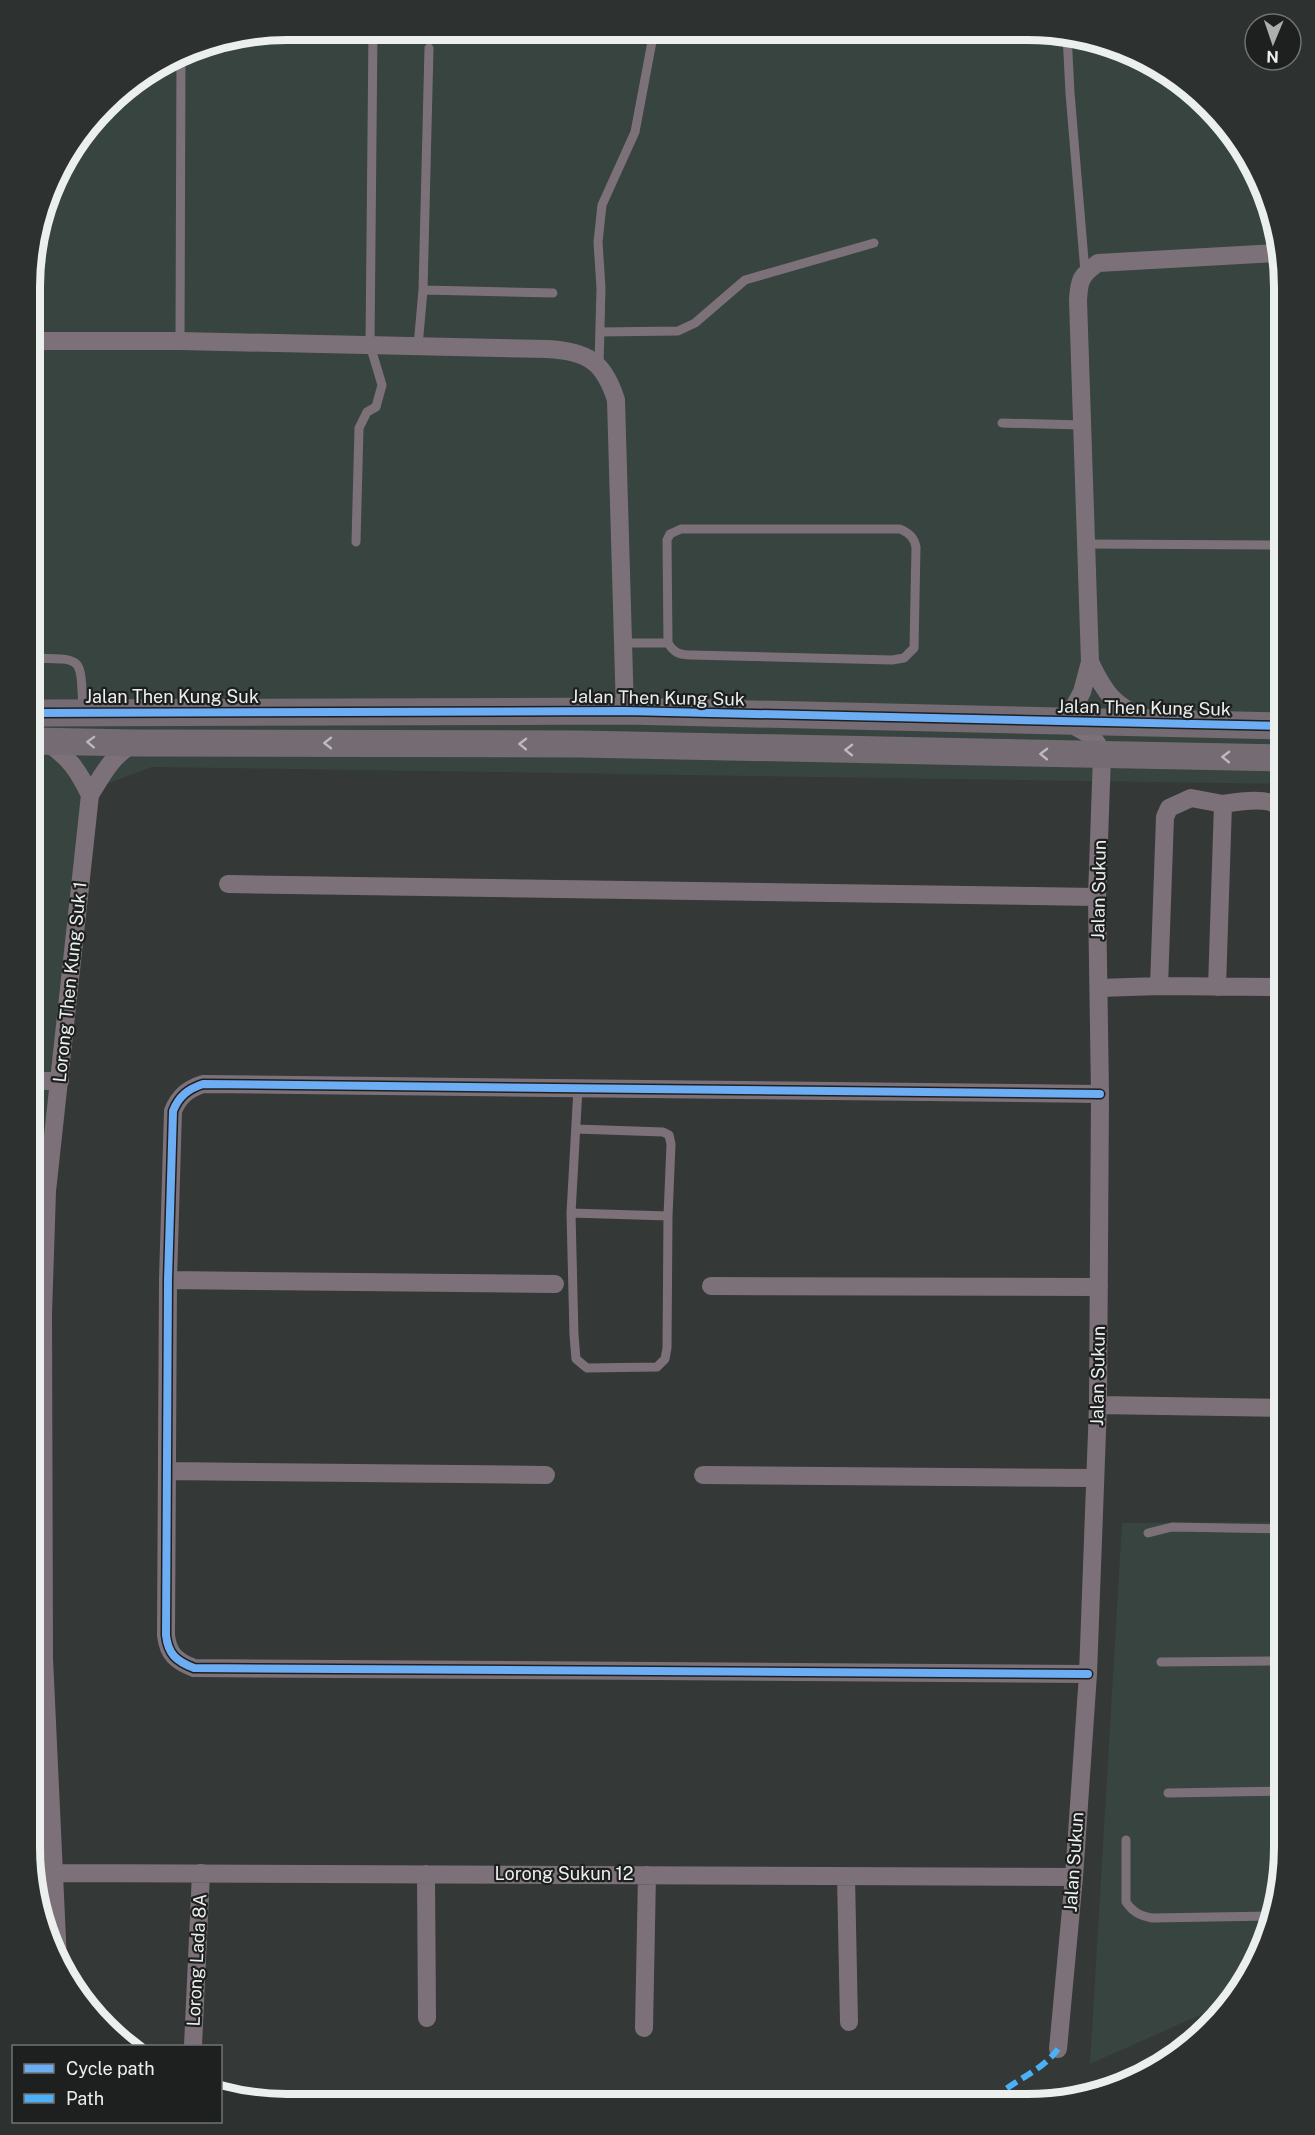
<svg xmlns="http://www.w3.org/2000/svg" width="1315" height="2135" font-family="'Public Sans',sans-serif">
<rect width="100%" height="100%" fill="#343836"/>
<path fill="#38443f" d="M287,30L1062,32L1126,50L1185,83L1232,131L1266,189L1285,287V784L152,767L85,792L40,1233L41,1903L30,1848L32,254L57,173L117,94L189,49Z
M1285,1522L1284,1865L1266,1946L1234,2000L1090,2064L1122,1523Z"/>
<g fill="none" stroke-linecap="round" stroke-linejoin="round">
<path stroke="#7d7179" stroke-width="9" d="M1067,34L1070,93L1085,272
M423,290L553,293
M600,332L678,331L695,323L745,280L874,243
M180,341L181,54
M418,346L423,290L429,48
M599,365L601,288L598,242L602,205L635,132L654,31
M1002,423L1082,425
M681,529H900C909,533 914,537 916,547L914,648L904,658L892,660L691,655C680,655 674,653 668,643L667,540L670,534Z
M356,542L359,428L367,412L376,407L382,385L370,345L373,30
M1087,544L1285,545
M623,643H668
M32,658C85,659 80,656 83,709
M576,1129L663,1132L669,1135L671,1144L668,1216L667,1348L665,1359L657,1367L587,1368L576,1359L574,1335L571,1213L578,1088
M571,1213L668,1216
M1148,1533L1172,1527L1285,1529
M1161,1662L1284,1661
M1168,1793L1284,1791
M1126,1840V1902C1133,1912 1140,1916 1152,1918L1272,1916"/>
<path stroke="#7d7179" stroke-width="18" d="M32,341H180L547,349C588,351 604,362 616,400L625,711
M1090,662C1104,692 1115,708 1148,719
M1054,721L1070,714L1082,692L1090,662L1078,300C1079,280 1081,275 1098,263L1278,253
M46,742C69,757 78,770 90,795
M1223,804C1236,802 1271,796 1279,808C1282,812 1283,818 1285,822
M228,884L1097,897
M1159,986L1165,817L1169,808L1191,798L1223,804L1217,987
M1099,988L1159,986L1285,987
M31,1081H60
M168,1280L555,1284
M711,1286L1099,1287
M1098,1405L1285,1408
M167,1471L546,1475
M703,1475L1095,1478
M1088,1674L194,1668C176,1661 168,1654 166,1635L168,1280L173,1111C179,1096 188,1089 203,1084L1100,1094
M54,1873L1074,1877
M426,1874L427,2018
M846,1876L849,2022
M58,1961L44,1658L43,1314L47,1191L90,795C103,774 112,755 135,743
M644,2028L647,1875
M193,2046L201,1873
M1058,2049L1074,1877L1088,1674L1098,1405L1100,1094L1097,897L1102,755C1097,737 1086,732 1070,724
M993,2105V2100"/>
<path stroke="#756b72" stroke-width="27" d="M32,713L625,711L1285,726
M32,741L135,743L581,744L1285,758"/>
<path stroke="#4cb0f7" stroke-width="6" stroke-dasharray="12 6" stroke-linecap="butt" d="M993,2100C1014,2079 1040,2073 1058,2049"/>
<defs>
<path id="cycleway" d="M32,713L625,711L1285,726
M1088,1674L194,1668C176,1661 168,1654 166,1635L168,1280L173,1111C179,1096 188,1089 203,1084L1100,1094"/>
</defs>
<use href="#cycleway" stroke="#1d201e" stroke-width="11"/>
<use href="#cycleway" stroke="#6dadf4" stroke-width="8"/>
</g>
<defs><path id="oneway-chevron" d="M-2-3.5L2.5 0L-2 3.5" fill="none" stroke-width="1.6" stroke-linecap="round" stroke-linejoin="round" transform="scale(1.5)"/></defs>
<g stroke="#bcbabc">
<use href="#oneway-chevron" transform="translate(91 742) rotate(-178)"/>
<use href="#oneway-chevron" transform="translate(328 743) rotate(-180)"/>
<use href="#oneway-chevron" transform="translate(523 744) rotate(-179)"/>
<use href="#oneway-chevron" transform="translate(849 750) rotate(-179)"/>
<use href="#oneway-chevron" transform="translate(1044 754) rotate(-179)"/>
<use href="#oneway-chevron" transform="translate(1226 757) rotate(-179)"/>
</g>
<g text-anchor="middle" stroke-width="4.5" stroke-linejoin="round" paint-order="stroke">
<g font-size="18" fill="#ebefed" stroke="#1d201e">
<text x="172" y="703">Jalan Then Kung Suk</text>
<text transform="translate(658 698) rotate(1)" y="6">Jalan Then Kung Suk</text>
<text transform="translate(1144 708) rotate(1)" y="6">Jalan Then Kung Suk</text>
<text transform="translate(1099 890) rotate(-89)" y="6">Jalan Sukun</text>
<text transform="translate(70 982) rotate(-84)" y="6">Lorong Then Kung Suk 1</text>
<text transform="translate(1098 1376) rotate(-89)" y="6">Jalan Sukun</text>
<text transform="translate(1074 1862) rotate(-86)" y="6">Jalan Sukun</text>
<text x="564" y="1880">Lorong Sukun 12</text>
<text transform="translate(197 1960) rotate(-87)" y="6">Lorong Lada 8A</text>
</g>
</g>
<path d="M0 0H1315V2135H0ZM287 40H1027A247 247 0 0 1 1274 287V1847A247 247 0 0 1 1027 2094H287A247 247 0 0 1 40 1847V287A247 247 0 0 1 287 40Z" fill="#2d312f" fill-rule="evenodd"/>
<path fill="none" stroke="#ebefed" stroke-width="8" d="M287 40H1027A247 247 0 0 1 1274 287V1847A247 247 0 0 1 1027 2094H287A247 247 0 0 1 40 1847V287A247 247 0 0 1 287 40Z"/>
<rect x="12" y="2045" width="210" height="78" fill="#1d201e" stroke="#6f7371" stroke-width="1.5"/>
<rect x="24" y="2064" width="30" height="9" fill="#6dadf4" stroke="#6f7371" stroke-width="1.5"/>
<text x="66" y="2075" font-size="18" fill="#ebefed">Cycle path</text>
<rect x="24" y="2094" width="30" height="9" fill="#4cb0f7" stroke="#6f7371" stroke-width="1.5"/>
<text x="66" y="2105" font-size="18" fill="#ebefed">Path</text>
<g transform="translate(1273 42) rotate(182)"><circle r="28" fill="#1d201e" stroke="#6f7371" stroke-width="1.5"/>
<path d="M0-4.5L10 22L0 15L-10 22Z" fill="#abafad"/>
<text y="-9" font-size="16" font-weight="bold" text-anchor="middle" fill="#ebefed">N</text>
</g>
</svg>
